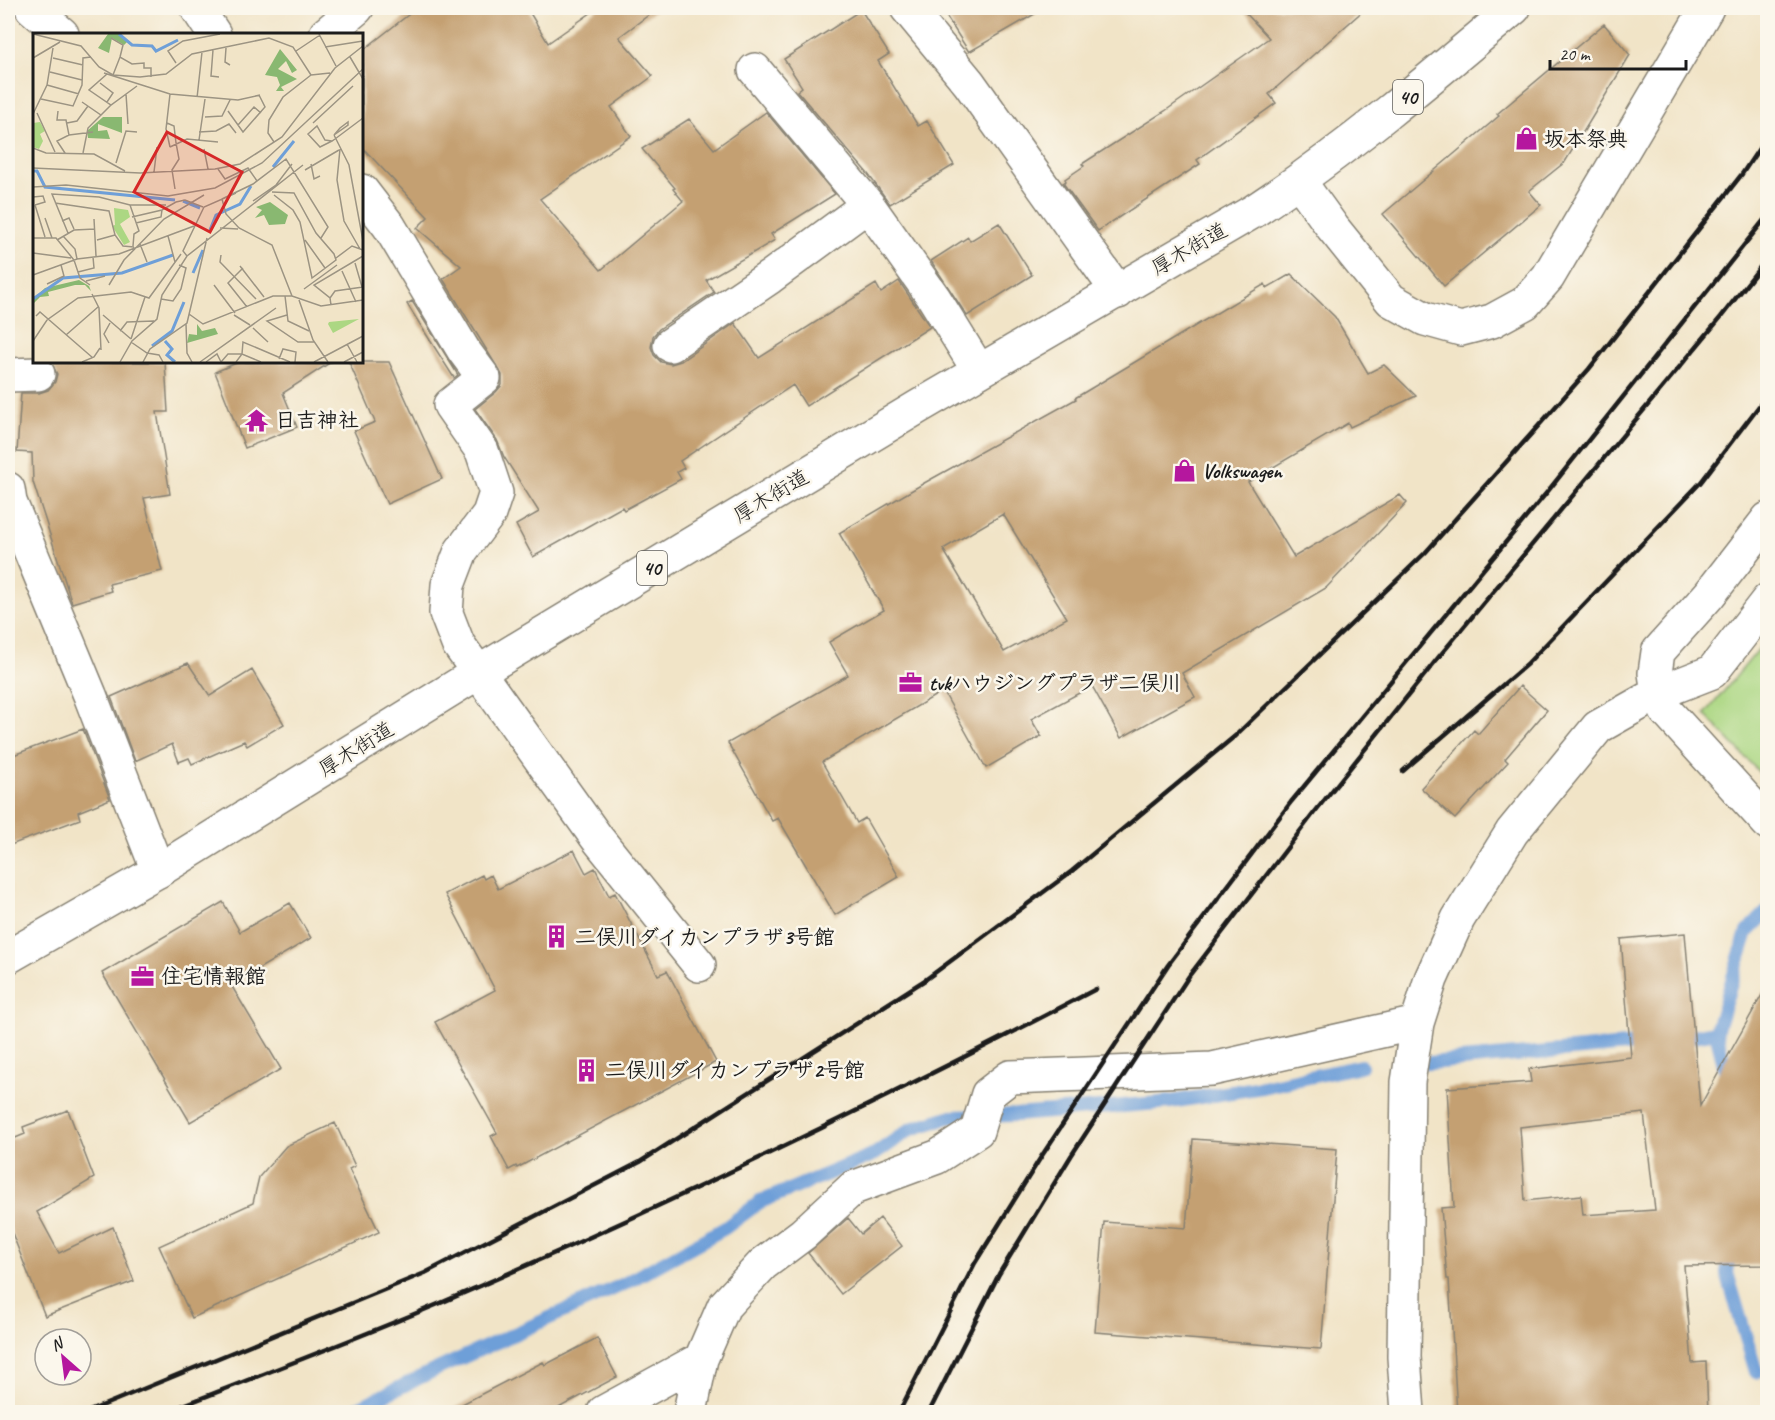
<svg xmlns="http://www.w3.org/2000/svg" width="1775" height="1420" font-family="Caveat,'Klee One',sans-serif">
<rect width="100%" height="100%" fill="#fbf7ec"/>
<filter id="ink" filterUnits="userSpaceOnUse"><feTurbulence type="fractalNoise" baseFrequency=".0167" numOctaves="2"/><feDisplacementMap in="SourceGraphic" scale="12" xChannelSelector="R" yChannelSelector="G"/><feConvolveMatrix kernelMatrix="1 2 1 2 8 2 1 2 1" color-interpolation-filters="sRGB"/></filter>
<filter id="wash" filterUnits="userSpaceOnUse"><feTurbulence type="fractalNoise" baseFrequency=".008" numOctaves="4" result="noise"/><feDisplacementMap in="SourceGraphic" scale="24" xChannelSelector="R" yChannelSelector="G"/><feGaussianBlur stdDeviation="1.35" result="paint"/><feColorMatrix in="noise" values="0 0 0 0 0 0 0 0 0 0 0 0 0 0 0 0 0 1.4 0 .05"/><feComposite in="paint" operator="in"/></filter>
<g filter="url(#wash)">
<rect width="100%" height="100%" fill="#f1e4c7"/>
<path fill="#acd783" stroke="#647a50" stroke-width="1.5" d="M1767,639V781L1705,714Z"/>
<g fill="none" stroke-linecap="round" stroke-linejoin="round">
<path stroke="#6e9fd8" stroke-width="14" d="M1676,1039L1716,1032
M1429,1063L1648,1043
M1728,1081L1716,1032L1747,932L1768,911
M1730,1250L1727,1273L1756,1372
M350,1412L433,1371L624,1284L725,1228L760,1202L875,1154L911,1129L949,1117L1016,1115L1170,1102L1262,1087L1361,1066"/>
</g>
<g id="blocks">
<path fill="#c4a072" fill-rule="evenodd" d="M417,8H527L548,43L598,8H658L619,37L653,76L611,107L631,136L540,199L601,270L683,201L673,189L675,188L642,149L689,119L714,149L766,112L835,194L771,234L775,240L706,280L714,292L659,329L653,336L651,347L654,355L661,362L671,364L681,361L735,323L759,358L876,284L881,293L899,281L930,327L806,406L793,385L680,461L684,468L677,472L681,479L624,510L622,507L533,557L516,525L539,512L504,457L497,440L475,409L496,392L502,385V375L443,279L461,266L417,228L428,217L362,147V51Z
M941,8H1045L969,52Z
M1241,8H1366L1269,94L1276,103L1197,160L1200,164L1098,231L1063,183L1066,181L1065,179L1084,166L1082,164L1165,111L1269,38Z
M861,10L889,54L878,61L918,126L927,121L954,165L890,204L868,174L797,91L802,87L784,59Z
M1604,24L1630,55L1565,162L1529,191L1541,205L1444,286L1383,214L1499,116L1497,114Z
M999,223L1032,275L967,316L931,261L968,237L970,241Z
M1291,274L1335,317L1368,373L1384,365L1416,396L1350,427L1348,423L1248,482L1294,557L1400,495L1407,503L1326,588L1182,673L1195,697L1121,738L1092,686L1031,719L1041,736L986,768L943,691L822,762L857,823L865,818L899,877L835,915L778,818L772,821L728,743L848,675L829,642L884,610L839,533L926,482L1076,399L1075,398L1265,284L1267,288ZM1003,514L1067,618L1004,652L943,549Z
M412,301L458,375L454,378L407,304Z
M51,362H165L168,412H157L170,494L144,498L162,571L109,584L111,591L72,603L33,482L32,453L17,452L21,393H39L48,390L55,382L57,374Z
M239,362H331L283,393L297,427L245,448L215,372Z
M349,362H389L442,479L387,504L354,431L375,422Z
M188,663L210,696L252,670L284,724L247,746L244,741L192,764L189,758L179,762L172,744L135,761L111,697Z
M1520,686L1547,710L1505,759L1508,762L1455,819L1421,788L1474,730L1478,734Z
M83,729L110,799L78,812L80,819L8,846V757Z
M574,850L586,873L595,868L609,896L615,893L658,975L667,971L716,1062L517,1168L516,1166L509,1170L491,1136L497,1133L435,1022L495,990L445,894L482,875L484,879L491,875L498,889Z
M223,902L240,932L290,903L311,938L231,985L281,1069L190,1122L102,973Z
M1685,933L1700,1106L1767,986V1265L1684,1266L1692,1363L1706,1362L1708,1413H1457L1449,1279H1447L1441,1208L1454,1207L1447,1088L1531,1082L1529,1069L1631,1057L1621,939ZM1644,1113L1655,1210L1583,1215L1581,1195L1525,1201L1520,1127Z
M68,1110L94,1178L37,1212L59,1253L113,1227L134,1281L45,1316L10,1228L8,1229V1141L25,1134L23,1127Z
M335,1123L355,1166L349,1169L379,1232L192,1318L159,1246L253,1203L259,1177L286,1146Z
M1193,1139L1337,1149L1321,1349L1095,1332L1104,1222L1186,1228Z
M848,1218L861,1234L880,1218L902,1246L841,1294L808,1253Z
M597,1338L617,1377L549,1413H445L543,1362L545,1365Z"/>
</g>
</g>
<g filter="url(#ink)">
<use href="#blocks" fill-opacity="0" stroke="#868072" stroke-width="1.5"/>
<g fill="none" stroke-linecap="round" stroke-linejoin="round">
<defs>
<path id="minor" d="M32,8L62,34
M197,8L214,34
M907,8L969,83L1118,292
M326,34L357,8
M755,70L868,205L934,298L979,371
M1299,181L1333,228L1391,300L1425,319L1461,329L1492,321L1525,303L1548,277L1707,8
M362,191L389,226L464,351L484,378L450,405L482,451L496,493L489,514L461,551L448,585L446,613L458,644L597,838L699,965
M670,345L770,277L868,205
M8,375L38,374
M8,489L10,502L90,695L158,871
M1768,519L1709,595L1658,652L1655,673L1658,693L1666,711L1768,823
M604,1412L701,1359
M690,1412L701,1359L724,1306L763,1264L803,1234L853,1188L937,1157L977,1131L988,1094L1010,1077L1212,1069L1417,1023
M1408,1412L1404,1357L1408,1082L1417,1023L1431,979L1458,919L1512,832L1598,727L1658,693L1712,672L1768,600"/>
<path id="major" d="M8,957L158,871L479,672L918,407L1254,211C1346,150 1430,79 1514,8"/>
</defs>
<use href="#minor" stroke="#868072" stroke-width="36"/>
<use href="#major" stroke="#868072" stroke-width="36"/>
<use href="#minor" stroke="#fff" stroke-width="33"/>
<use href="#major" stroke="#fff" stroke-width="33"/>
<path stroke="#1c1c1c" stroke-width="4.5" d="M1403,771L1527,664L1701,482L1768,394
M87,1412L425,1273L640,1162L925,980L1072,871L1235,736L1425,553L1589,369L1742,174L1768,135
M166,1412C258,1376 351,1341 443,1302C664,1207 882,1101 1096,989
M899,1412L975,1263L1041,1157L1168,965L1291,802L1548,491L1768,215
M929,1412L999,1274L1071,1156L1189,976L1314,813L1438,658L1721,317L1768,257"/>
</g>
</g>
<defs>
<symbol id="shop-bare" viewBox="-9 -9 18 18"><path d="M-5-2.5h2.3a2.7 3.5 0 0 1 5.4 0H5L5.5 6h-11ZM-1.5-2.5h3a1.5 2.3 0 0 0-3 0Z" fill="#b5179e" stroke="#fbf7ec" stroke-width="2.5" paint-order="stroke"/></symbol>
<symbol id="temple-bare" viewBox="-9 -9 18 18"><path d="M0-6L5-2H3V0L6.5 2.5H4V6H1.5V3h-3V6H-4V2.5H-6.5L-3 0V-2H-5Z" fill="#b5179e" stroke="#fbf7ec" stroke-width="2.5" paint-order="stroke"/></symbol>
<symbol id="office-bare" viewBox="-9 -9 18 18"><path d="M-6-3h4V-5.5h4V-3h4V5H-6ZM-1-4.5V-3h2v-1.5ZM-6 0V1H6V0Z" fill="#b5179e" stroke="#fbf7ec" stroke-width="2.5" paint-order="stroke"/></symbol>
<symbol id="building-bare" viewBox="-9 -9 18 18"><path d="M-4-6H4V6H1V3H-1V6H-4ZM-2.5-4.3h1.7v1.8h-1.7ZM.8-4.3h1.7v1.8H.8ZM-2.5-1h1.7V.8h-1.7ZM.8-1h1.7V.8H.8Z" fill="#b5179e" stroke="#fbf7ec" stroke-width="2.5" paint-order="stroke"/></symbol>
</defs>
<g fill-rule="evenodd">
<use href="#shop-bare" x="1510" y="122" width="33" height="33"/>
<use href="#temple-bare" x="240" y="404" width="33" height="33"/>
<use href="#shop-bare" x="1168" y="454" width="33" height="33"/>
<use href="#office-bare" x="894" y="666" width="33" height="33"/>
<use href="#building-bare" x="540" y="920" width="33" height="33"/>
<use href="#office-bare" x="126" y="960" width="33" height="33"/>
<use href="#building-bare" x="570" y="1054" width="33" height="33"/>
</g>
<g text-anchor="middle" stroke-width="5" stroke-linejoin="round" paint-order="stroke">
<g fill="#fbf7ec" stroke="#5f5e5a" stroke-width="1.5">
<rect x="1393" y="80" width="30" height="34" rx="4.5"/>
<rect x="637" y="551" width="30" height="34" rx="4.5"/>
</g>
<g font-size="20" font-weight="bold" fill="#1c1c1c">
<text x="1408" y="104">40</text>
<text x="652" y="575">40</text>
</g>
<g font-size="21" font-weight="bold" fill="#1c1c1c" stroke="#fbf7ec" text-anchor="start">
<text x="1544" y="146">坂本祭典</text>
<text x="275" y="427">日吉神社</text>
<text x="1202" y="478">Volkswagen</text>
<text x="929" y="690">tvkハウジングプラザ二俣川</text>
<text x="575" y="944">二俣川ダイカンプラザ3号館</text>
<text x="161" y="983">住宅情報館</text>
<text x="605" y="1077">二俣川ダイカンプラザ2号館</text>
</g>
<g font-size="21" fill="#1c1c1c" stroke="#fbf7ec">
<text transform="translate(1189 249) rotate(-30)" y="7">厚木街道</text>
<text transform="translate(771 496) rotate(-31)" y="7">厚木街道</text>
<text transform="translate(356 749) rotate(-32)" y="7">厚木街道</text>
</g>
</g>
<g transform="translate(33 33)">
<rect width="330" height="330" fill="#f1e4c7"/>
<path d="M7,89L12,98L7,101L10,108L6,116L0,114V90ZM81,175L95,177L97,184L87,191L97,209L91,212L79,193L82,192ZM326,286L300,300L295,291L296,289Z" fill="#acd783"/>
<path d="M75,1H86L94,9L91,12L79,5L76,20L65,15ZM247,16L264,37L259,40L253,28L245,36L264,46L248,54L251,58H243L247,52L244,44L232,42ZM70,84H89V100L65,91V98L74,97L77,106L55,105L54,98ZM237,169L255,182L252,191L236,192L231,182L222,185L229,177L223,174ZM46,247L56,253L58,258L52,252H42L15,259L16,263L7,264L0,271V266L12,255ZM164,291L169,298L182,295L185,301L154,310L156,301L164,302Z" fill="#89b871"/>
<path fill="none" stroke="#6e9fd8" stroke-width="3" d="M86,1L99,12L119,13L123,18L145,7M240,134L261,108M0,138H4L12,154L142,167M150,168L167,175M177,197L183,182L207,171L218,153M160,240L170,217M0,266L30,245L89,240L140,222M132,308L139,316L134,322L142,329M119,313L139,298L151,269"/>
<path fill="none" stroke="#9c9483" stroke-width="1.5" d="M0,1L48,13L66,34L80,42L107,44L133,41L159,21L236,5L260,14L278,42M286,1L303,33M78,5L90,12L87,24M292,14L330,8M193,15L192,29L197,32M180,17L178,43L186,44M263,18L287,2M317,24L330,46M0,25L27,9M20,25L50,32M143,30L135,18L150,8L187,1M17,39L49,47M71,40L137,61L205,67L227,62M74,41L56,57L78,72L104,53M80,42L87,24L99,31L111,30V35H118V44M278,42L297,40M67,50L80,60L74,69M14,52L46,61M93,61L95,91M137,61L133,96L137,114M164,65L169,19M8,66L40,73L49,52L50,25L58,24M49,69L68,82L78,72M25,78L24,87H33L36,102L24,108L32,120M195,78L210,99L232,74L226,62M4,80L22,119M0,81L14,52L20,15M172,84L189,83L197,67M315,89V92L301,102L307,95ZM34,90L44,88L55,73M134,90L141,93L143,110M280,90L320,53M205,92L221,74L228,80M166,99L183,98L196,91L203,100M36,102L60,99M301,102L316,132L330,208M166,107L172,66M299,108L292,107L284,93L275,101L287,114L299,108L302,106L330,85M241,109L235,100L236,87L250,64L278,42M137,114L154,106L185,109M0,115L13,120L61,121L92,138M171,116L175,136M307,116L304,147L311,188L327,216M50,120L55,95L68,82M83,130L93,98L104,99M278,131L281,146L287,143M0,135L107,140L182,136L207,131L249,104L302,35L330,13M185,136L192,146L215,135L224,148M272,137L306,117M121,139L124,114M0,154L33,152L135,163L182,155L229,130L330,36M142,156L139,137L146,126L143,110M239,159L261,160L283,200L301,221L303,227L279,245L267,189L260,177L241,162M0,164L10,163L12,169L2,172M189,166L220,151L253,126L295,194L288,205M189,166L193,181L206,195L239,212L259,263M220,168L243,152L259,131M22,170L76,178L82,202L90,213L101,214M2,172L12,204M97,172L106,198L101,201L100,213M99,184L129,177L143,169L152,167L170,174M12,185L19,205M61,186L63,223M29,188L36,185L41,196M103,190L128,184L129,177M187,195L205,196M35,200L19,161L66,164L97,172H133M30,203L42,216L44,226M135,203L142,229M0,205H23L41,227L47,245L57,252M24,207L41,197L62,196M64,207L82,202M272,207L292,235M107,211L114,229M0,220L38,225M188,222L187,229L223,266M154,223L150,218L171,174L203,160M303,225L319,213L330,217M322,230L329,254M207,233L231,264M210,235L195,250L214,274M309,238L323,269M45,239L61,235L60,224M0,242L44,226L86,221L161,193M53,248L72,243M14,251L31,243L28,232M76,252L91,227L131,186L171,162M181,252L202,280M271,256L304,232M59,261L66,275L68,317M252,263L255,288L276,298M297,265L302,258L330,254M128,266L140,268L148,256L153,235L146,232M266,267L280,307L295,329M298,272L297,265L281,252L330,223M156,281L170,291L240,263H259L288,273L330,267M70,282L98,306M201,282L217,292M254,282L234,288L265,309H281M3,283L7,279L60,325M153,291L154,320L159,329M220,295L235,309M87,298L94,289L121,288M33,302L65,274M98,306L112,264M0,308L14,287L45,265L98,259L116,265L148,221M98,309L114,320L126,322L130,329M76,310L71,301L77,290M314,311L324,329M246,326L250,316L263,319L262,329M49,329L61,324L67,315M87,329L99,308L124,286L129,262L154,223L270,132M110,329L117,316L154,290L174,205M167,329L243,275M173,329L184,321L188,329M188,329L195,321H209L228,329M203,329L209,321L210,309L257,329M281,329L330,303M311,329L330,319"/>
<path fill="#d62828" fill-opacity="0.15" stroke="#d62828" stroke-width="3" d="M134,99L209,139L177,199L101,159Z"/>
<rect width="330" height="330" fill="none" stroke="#1c1c1c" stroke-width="3"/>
</g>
<rect width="1775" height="1420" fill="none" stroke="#fbf7ec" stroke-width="30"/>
<g transform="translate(63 1357) rotate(332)"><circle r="28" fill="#fbf7ec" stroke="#a29f99" stroke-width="1.5"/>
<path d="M0-4.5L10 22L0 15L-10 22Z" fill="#b5179e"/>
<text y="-9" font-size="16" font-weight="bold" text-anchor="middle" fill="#1c1c1c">N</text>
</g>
<path d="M1550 60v9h136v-9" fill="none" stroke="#1c1c1c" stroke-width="3"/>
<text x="1559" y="60" font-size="18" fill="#1c1c1c" stroke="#fbf7ec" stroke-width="4.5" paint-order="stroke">20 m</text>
</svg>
